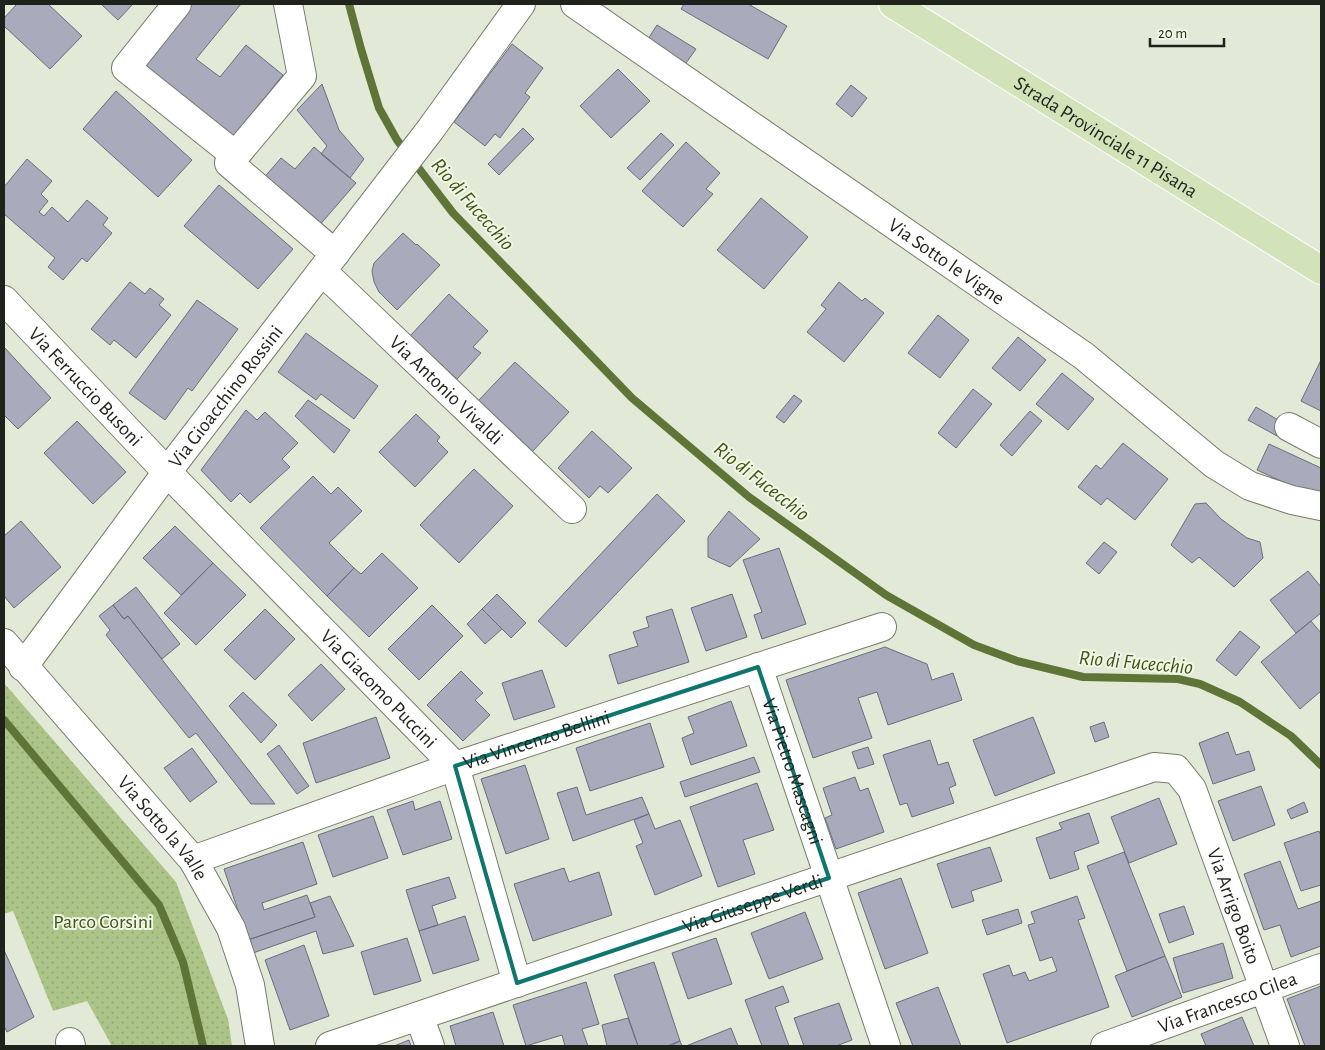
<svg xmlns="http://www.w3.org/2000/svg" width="1325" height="1050" font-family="'Alegreya Sans',sans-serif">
<defs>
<pattern id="park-dots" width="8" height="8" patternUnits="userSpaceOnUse" patternTransform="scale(1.25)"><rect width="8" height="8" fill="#acc488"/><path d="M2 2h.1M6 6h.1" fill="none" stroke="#94a875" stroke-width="1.8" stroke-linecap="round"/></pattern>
</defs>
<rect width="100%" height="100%" fill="#e2ead7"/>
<path fill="url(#park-dots)" d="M4,683L176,882L228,1019L232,1046H112L87,1001L53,1011L13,911L4,914Z"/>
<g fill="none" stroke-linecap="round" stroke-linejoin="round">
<path stroke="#5f7537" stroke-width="8" d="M349,4L361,49L379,108L397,140L453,213L632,398L749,497L886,595L974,645L1017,661L1083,677L1178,679L1200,684L1240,702L1291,736L1321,765
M4,720L159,905L183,962L203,1046"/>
</g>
<path fill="#a9aabc" stroke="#6c6d7d" d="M17,4H48L82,36L50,69L4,26V18Z
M101,4H133L118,20Z
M183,4H241L196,59L220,77L246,45L283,75L227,144L131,67Z
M684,4H748L787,26L768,59L681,9Z
M657,25L696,49L686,63L648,39Z
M512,44L543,68L525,93L530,97L500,138L495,134L485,146L454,122Z
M618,69L650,101L611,138L580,106Z
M322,84L339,130L364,159L350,178L321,154L327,146L297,110Z
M851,85L867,98L852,117L836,104Z
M116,91L192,160L158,197L83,129Z
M523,128L534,139L499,175L488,164Z
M661,133L674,145L640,180L627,168Z
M686,142L720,173L706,189L713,194L683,227L642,191Z
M314,147L356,183L318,227L262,180L281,158L295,169Z
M27,159L52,181L41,194L48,201L39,212L44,216L52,207L68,222L87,200L108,218L103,225L112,233L87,262L82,258L63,280L48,267L55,258L4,214V187Z
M219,185L293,249L258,289L184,226Z
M761,198L808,237L764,289L717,250Z
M403,233L416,245L417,244L440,265L397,310L379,292L374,282L372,271L374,263Z
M130,282L145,294L150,288L164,299L159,305L171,315L136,358L114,340L110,345L91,329Z
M839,282L862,301L865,298L884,313L844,362L807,332L826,309L821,305Z
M449,294L488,331L473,347L481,353L457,379L410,336Z
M197,300L238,329L192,391L188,388L165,420L129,393Z
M938,315L969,340L940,378L908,353Z
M306,333L378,386L354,419L321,394L316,400L278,372Z
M1018,337L1046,360L1020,391L992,368Z
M4,347L51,398L18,429L4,415Z
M1321,360V411L1301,401Z
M515,362L569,412L532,452L478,401Z
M1062,373L1094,399L1068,430L1036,404Z
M973,389L992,404L956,448L938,433Z
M794,395L802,401L784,423L776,417Z
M308,400L350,430L334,453L295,416Z
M1256,407L1285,424L1277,436L1248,420Z
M246,410L257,420L265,412L298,443L282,459L290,467L250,503L240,493L231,502L201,470Z
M1030,411L1042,421L1012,456L1000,445Z
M416,414L440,437L437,441L448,452L415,487L379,452Z
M77,421L126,472L93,504L44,453Z
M592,431L632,468L608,493L600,486L589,498L558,468Z
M1123,443L1168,479L1135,520L1107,498L1101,505L1078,487L1096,465L1101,469Z
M1269,444L1321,468V496L1296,488L1257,470Z
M474,469L513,506L459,563L420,525Z
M313,476L331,494L338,487L362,511L329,543L354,568L327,596L260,528Z
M657,494L685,521L566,647L538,621Z
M1206,503L1221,519L1247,538L1260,542L1263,558L1234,587L1199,557L1192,563L1171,545L1195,504Z
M729,511L760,539L730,567L708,557V537Z
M21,521L61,567L14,608L4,596V536Z
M175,526L213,563L181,595L143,558Z
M1104,542L1117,552L1099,574L1086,563Z
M779,548L806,624L762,639L754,615L762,612L743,560Z
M382,553L418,588L369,637L327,596L354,568L361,574Z
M213,563L246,595L196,645L164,613Z
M1308,571L1321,587V613L1296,633L1270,600Z
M136,587L180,644L162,659L128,616L124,619L113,605Z
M497,594L526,623L511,638L482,609Z
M732,594L747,637L706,651L691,608Z
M113,605L124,619L128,616L275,804H251L196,733L189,738L106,635L110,630L99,616Z
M432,605L463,636L419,680L388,649Z
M265,609L295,639L255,680L224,650Z
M482,609L502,629L485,644L467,624Z
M672,609L689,662L618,684L609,655L638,646L633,632L649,627L646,617Z
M1311,621L1321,633V691L1300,709L1261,662Z
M1240,631L1260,647L1236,676L1216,660Z
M885,647L927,664L932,680L953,673L962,700L888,725L877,692L858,698L872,738L813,758L786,680Z
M321,664L345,689L312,721L288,695Z
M542,670L555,707L514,720L502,683Z
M461,671L483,693L475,700L490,715L463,741L427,705Z
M243,692L277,725L261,743L229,706Z
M731,701L747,746L691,765L682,738L694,733L688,717Z
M376,717L390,758L316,783L303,743Z
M1033,717L1055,773L995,796L973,740Z
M1104,722L1109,737L1095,742L1090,727Z
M650,723L664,767L590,791L576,748Z
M1228,732L1236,755L1249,751L1255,770L1213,784L1199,743Z
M930,740L938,765L948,762L956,785L949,788L954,803L912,817L907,803L900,805L883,755Z
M279,745L309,786L297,794L267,754Z
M868,747L874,764L858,769L852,752Z
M192,748L217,782L190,802L164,768Z
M754,757L760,772L685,797L680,782Z
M525,765L549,839L506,854L481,779Z
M855,777L860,791L868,788L884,832L836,849L825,818L832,815L823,788Z
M757,783L774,830L743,840L755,874L718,887L690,807Z
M1261,786L1275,825L1233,841L1218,801Z
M577,787L586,815L642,797L649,814L573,841L557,793Z
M1159,798L1177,844L1129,863L1111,817Z
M413,801L415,810L440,801L452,839L403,855L387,810Z
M1304,802L1308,812L1291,819L1287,810Z
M1089,813L1099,843L1074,852L1079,869L1050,879L1036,838L1062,829L1059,823Z
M649,814L655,829L680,820L702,876L655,895L636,846L643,843L634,820Z
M373,816L388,858L333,877L318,835Z
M1319,831L1321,836V885L1301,891L1284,843Z
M303,842L317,884L262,903L264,910L307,895L315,917L248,940L224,869Z
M990,847L1002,881L971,891L974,901L952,908L937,864Z
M1124,852L1165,956L1127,971L1087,866Z
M1280,861L1298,909L1321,901V946L1291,957L1280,925L1264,930L1244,874Z
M564,868L569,882L599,872L612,915L533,941L514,884Z
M449,877L456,898L432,906L438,925L419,931L406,890Z
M901,878L928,953L885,969L858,893Z
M330,896L354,946L323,954L316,931L253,953L248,940L315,917L310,903Z
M1077,896L1085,918L1078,920L1109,1007L1007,1043L983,974L1009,965L1013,976L1025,972L1029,981L1057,971L1052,957L1040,961L1028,925L1035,923L1031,912Z
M1184,906L1194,934L1169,943L1159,914Z
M1018,909L1022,923L987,935L982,920Z
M805,912L823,959L769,979L751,933Z
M465,916L479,960L433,974L419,931Z
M407,938L421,981L374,995L361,952Z
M716,938L732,984L688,999L672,953Z
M1223,943L1233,978L1183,993L1173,958Z
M304,945L329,1016L290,1030L265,960Z
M4,950L34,1017L7,1032L4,1026Z
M1165,956L1182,997L1132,1017L1115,976Z
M654,962L680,1041L667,1046H638L614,975Z
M586,982L599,1024L582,1029L588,1046H565L562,1035L526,1046L513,1005Z
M783,986L789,1002L775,1007L789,1046H762L745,1000Z
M1321,986V1046H1305L1287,999Z
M938,987L961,1046H913L896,1003Z
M839,1003L852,1040L836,1046H804L794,1018Z
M493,1012L504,1046H456L450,1026Z
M1242,1017L1254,1046H1206L1201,1034Z
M628,1018L638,1046H607L602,1025Z
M731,1028L738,1046H686Z
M409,1040L411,1046H394Z
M680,1041L682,1046H672V1045Z"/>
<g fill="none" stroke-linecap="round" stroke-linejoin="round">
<defs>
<g id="minor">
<path d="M177,4L126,68L235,155"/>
<path d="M288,4L302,76L229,163L335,254"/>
<path id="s1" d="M575,4L1084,356L1214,464L1250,486L1292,500L1321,506"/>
<path id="s2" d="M322,271L572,509"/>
<path id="s3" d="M4,300L167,472L455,766L517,983"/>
<path d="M1289,427L1321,444"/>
<path id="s4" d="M4,643L193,860L231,928L250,985L260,1046"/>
<path id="s5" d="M23,667L167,472L430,130L521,4"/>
<path id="s6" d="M758,667L886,1046"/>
<path id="s7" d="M193,860L455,766L882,627"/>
<path d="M419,1016L430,1046"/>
<path d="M70,1042L71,1046"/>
<path id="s8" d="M330,1046L1154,767L1176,769L1192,789L1285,1046"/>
<path id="s9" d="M1105,1046L1321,968"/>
</g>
<g id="major">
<path id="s10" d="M893,4L1321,270"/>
</g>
</defs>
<use href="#minor" stroke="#757c6b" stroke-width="30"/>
<use href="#major" stroke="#fff" stroke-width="30"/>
<use href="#minor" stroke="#fff" stroke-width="28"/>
<use href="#major" stroke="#d2e2b9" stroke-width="28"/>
</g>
<path fill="none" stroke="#0f766e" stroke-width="4" stroke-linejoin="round" d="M758,667L829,878L517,983L455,766Z"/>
<g text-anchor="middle" stroke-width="4" stroke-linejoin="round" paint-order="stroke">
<g font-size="20" fill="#1f221b" stroke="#eff7e5">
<text dy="7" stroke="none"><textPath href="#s10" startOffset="251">Strada Provinciale 11 Pisana</textPath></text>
<text dy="7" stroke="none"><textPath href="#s1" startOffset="452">Via Sotto le Vigne</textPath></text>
<text dy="7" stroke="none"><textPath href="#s3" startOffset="119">Via Ferruccio Busoni</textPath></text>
<text dy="7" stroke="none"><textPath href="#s2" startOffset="172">Via Antonio Vivaldi</textPath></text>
<text dy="7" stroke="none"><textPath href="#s5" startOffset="338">Via Gioacchino Rossini</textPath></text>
<text dy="7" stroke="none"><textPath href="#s3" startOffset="540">Via Giacomo Puccini</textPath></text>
<text dy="7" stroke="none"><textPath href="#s7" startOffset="364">Via Vincenzo Bellini</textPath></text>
<text dy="7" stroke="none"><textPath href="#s6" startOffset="110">Via Pietro Mascagni</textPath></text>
<text dy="7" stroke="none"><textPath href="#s4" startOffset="244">Via Sotto la Valle</textPath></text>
<text dy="7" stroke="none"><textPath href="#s8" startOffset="446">Via Giuseppe Verdi</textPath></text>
<text dy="7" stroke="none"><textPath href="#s8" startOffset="1042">Via Arrigo Boito</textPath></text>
<text dy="7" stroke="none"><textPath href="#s9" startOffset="130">Via Francesco Cilea</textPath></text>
</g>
<g font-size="20" fill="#425719" stroke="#eff7e5">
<text x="103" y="928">Parco Corsini</text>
</g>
<g font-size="21" font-style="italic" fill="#3e5214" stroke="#eff7e5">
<text transform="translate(473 204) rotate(49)" y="7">Rio di Fucecchio</text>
<text transform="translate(762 481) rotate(38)" y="7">Rio di Fucecchio</text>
<text transform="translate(1136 662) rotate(5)" y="7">Rio di Fucecchio</text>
</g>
</g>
<rect width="1325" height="1050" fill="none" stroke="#1f221b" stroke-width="10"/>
<path d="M1150 38v8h74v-8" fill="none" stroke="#1f221b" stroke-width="2.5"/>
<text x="1158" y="38" font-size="15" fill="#1f221b" stroke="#eff7e5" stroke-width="4" paint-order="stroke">20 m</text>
</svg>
